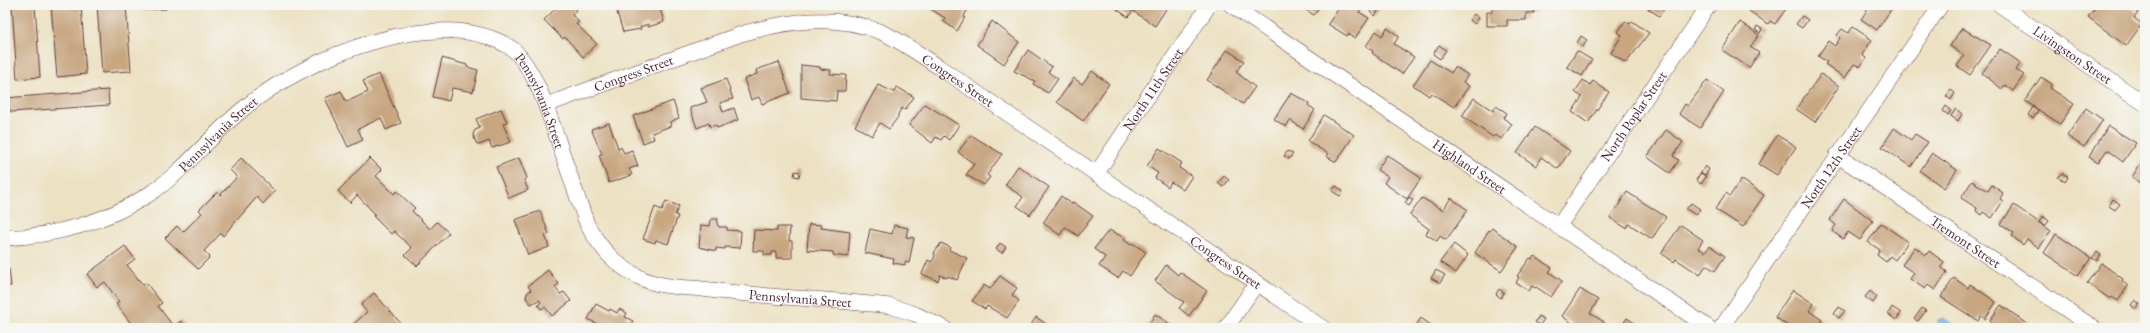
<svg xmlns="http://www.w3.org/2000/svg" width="2150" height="333" font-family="'EB Garamond',serif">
<rect width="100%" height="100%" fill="#f6f6f2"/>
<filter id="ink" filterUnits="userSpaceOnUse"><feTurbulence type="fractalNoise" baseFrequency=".025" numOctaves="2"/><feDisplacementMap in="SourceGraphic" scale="8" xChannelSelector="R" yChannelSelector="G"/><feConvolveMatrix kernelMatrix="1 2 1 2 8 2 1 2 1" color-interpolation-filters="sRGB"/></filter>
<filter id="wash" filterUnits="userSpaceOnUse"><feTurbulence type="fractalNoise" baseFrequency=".012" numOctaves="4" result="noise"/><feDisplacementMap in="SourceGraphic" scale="16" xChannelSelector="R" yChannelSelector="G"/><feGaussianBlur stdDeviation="0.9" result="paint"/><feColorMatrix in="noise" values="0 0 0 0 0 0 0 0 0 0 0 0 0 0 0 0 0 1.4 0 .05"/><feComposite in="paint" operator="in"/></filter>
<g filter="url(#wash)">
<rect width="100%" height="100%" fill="#ece1c2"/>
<path fill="#72b9e9" stroke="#5e6c8a" d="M1943,318L1959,328L1938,326L1939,324L1937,321Z"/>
<g id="blocks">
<path fill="#c7a680" d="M12,5H35L40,77L17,79Z
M51,5H81L86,74L57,77Z
M97,5H126L131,71L102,73Z
M142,5H165L166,9L143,10Z
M513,5H525L523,9Z
M559,5L564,7L566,5H573L577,9L572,15L579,22L576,24L597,44L583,57L565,37L563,39L544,20Z
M620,5H653L654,7L659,5L664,22L648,27V24L640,27L641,29L623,32L615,6Z
M930,5H964L968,9L964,16L965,17L957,31L943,21L945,18L929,8Z
M1111,5H1160L1166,9L1155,26L1133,11L1128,17Z
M1298,5H1321L1314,15L1303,8L1301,10L1297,7Z
M1341,5H1360L1362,7L1359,12L1369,18L1355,38L1348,34L1347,36L1328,24Z
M1374,5L1380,8L1375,16L1370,12Z
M1492,5H1534V13H1526V20H1507V26H1487V12H1492Z
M1643,5H1667L1659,16Z
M1754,5H1781L1786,9L1775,24L1770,21L1768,24L1749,11Z
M1871,5H1894L1877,30L1861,19Z
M2097,5L2117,7L2127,5L2138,13L2134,18L2142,24L2126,46L2088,17Z
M1474,14L1479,18L1475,24L1469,20Z
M1802,16L1808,20L1802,28L1796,24Z
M992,21L1019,42L1004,64L977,45Z
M1625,21L1630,24L1632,21L1649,33L1626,63L1611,53L1622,35L1618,32Z
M1740,22L1759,35L1750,47L1759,53L1749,68L1722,50Z
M1757,26L1762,29L1760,33L1755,30Z
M1853,27L1872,40L1862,55L1866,58L1860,67L1854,64L1845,78L1825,64L1827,62L1818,56L1828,41L1835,46L1840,38L1837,35L1842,29L1848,33Z
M1387,28L1399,36L1394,44L1414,57L1402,74L1372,53L1373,51L1366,46L1376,31L1382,36Z
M1962,28L1991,45L1970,75L1957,66L1964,56L1950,46Z
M1581,36L1587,40L1583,47L1577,43Z
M1439,45L1446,50L1440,59L1433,54Z
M2000,49L2021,63L2016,70L2024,75L2013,91L2005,85L2002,89L1982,73Z
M1028,50L1052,67L1048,72L1058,79L1048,93L1033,84L1035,81L1014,71Z
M1227,50L1244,61L1236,72L1255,87L1243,104L1207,80Z
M1577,51L1592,60L1582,76L1567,67Z
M442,58L467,65V67L478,70L473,92L452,88L449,101L433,97Z
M1430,60L1451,73L1455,67L1468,75L1463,82L1469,86L1454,107L1431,93L1429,96L1413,85Z
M779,62L790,93L762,104L759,97L751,100L744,79L757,74L756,70Z
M801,65L820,67V69L831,70L830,74L846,75L845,91H837L836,101L801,98Z
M1092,71L1109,84L1083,121L1057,102L1074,78L1082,84Z
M379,74L401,123L386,130L381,118L358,129L363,140L348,147L325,98L341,91L346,102L368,92L363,81Z
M1821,74L1839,86L1815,122L1796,109Z
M2041,77L2052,84L2050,88L2074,104L2060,124L2025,101Z
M726,79L733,99L720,103L723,112L734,108L738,120L717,128L716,125L710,127L709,123L697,128L690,108L707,102L701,88Z
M1583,80L1590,85L1593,81L1609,92L1588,123L1572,112L1582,97L1575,92Z
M1707,80L1724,92L1700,128L1679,114L1685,104L1688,106Z
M878,85L894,92L897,87L914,97L905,110L902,108L898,114V117L889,129L880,123L872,136L855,126Z
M108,90L109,105L11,112L10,109L5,110V98Z
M1951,90L1955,93L1951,100L1946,96Z
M1291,93L1309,103L1308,105L1315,110L1303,129L1290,120L1286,127L1274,119Z
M1474,98L1493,111L1496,106L1507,113L1503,118L1512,124L1502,139L1495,135L1493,137L1462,116Z
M673,101L679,118L670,122L671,126L652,133L654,139L643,143L633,116Z
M925,104L959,125L949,140L944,136L941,140L936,137L932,143L909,125Z
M1946,106L1951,110L1948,115L1943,111Z
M2033,107L2038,111L2033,119L2028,115Z
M2086,108L2103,120L2084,147L2067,136Z
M501,109L507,122L503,124L511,142L492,148L489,141L479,145L476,143L473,134L475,130L480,128L476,119Z
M1956,109L1962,114L1958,121L1951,116Z
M1324,115L1354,135L1336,162L1326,156L1328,154L1308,141Z
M609,123L618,148L621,147L624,153L632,150L638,166L629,169L632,175L609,183L599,155L602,154L591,129Z
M2108,126L2136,143L2123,162L2107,150L2098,163L2089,157Z
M1535,127L1570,151L1558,169L1541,157L1536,166L1517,153Z
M1894,128L1911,140L1915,134L1928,142L1911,167L1882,147Z
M1666,130L1683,142L1673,156L1679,160L1670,173L1647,157Z
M971,135L1002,154L987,175L990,177L984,185L966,175L974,164L958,152Z
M1777,135L1796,147L1777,175L1759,164Z
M1159,148L1182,163L1179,168L1192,176L1183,190L1171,182L1168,187L1155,178L1158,173L1147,166Z
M1287,151L1293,154L1289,159L1284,156Z
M1932,153L1957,170L1944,188L1920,171Z
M1387,155L1421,178L1407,199L1384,183L1388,177L1377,170Z
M241,158L275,191L263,204L257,197L223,236L221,233L204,251L210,257L198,269L165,238L177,226L183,232L202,213L199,210L217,192L220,195L237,177L230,170Z
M370,158L382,170L376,176L394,194L397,191L404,198L415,208L412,211L430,229L437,222L449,233L417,266L405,255L412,248L394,231L391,234L373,216L375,214L357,195L350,203L338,191Z
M519,158L527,178L524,180L528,190L509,198L496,167Z
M2142,162L2145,164L2144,185L2132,177Z
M1018,166L1049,187L1030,215L1017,206L1023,197L1005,185Z
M1705,166L1709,169L1706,175L1701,173Z
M795,171L800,172L799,177L794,176Z
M1701,173L1706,177L1701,184L1696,180Z
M2062,173L2068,177L2065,182L2058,177Z
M1224,176L1229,180L1223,187L1218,183Z
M1741,179L1764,195L1743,227L1715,209L1726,193L1730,196Z
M1972,181L1988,191L1992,185L2003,193L2000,199L2003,201L1992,218L1983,212L1981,215L1976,211L1977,208L1961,198Z
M1336,186L1343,191L1340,196L1332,191Z
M1627,192L1666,217L1652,239L1629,224L1626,228L1610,218Z
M1061,196L1072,204L1073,202L1093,216L1078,236L1065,227L1060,235L1043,223Z
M1409,197L1413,200L1409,206L1405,203Z
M1422,198L1443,210L1451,198L1468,210L1446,240L1440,236L1437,241L1426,234L1429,229L1410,215Z
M1844,199L1873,221L1860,240L1848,232L1843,239L1832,231L1836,225L1830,220Z
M2113,199L2120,204L2115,210L2109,206Z
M666,201L679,206L675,215L678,216L668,244L656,240L655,243L643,239L655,207L662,210Z
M1691,203L1700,209L1696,215L1686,209Z
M2014,205L2051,231L2039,248L2027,239L2023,245L2012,236L2014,233L2001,224Z
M540,211L549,234L545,235L549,247L528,255L515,220Z
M2043,216L2049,221L2045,226L2039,222Z
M711,219H718L717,224L719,227H727V230L741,231L740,248L725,247V249L716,248V251L699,247L701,225L710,226Z
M1881,223L1908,242L1895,260L1890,256L1886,262L1877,255L1880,250L1868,242Z
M809,224L822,225L821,228L850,232L848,257L833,255V252L807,250Z
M894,225L908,228L906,237L914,238L909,263L905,262V265L893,263L894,259L865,253L870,229L892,234Z
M1681,225L1703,240L1698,248L1705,252L1710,246L1725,256L1715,271L1706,265L1700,275L1676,259L1674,262L1661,253Z
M777,227H790L789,241H792V258H776V252H772V255H764V251H753L754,230L777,231Z
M1492,228L1518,247L1501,271L1475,253L1489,230L1490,231Z
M1109,230L1125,238L1124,240L1131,245L1132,243L1146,252L1130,276L1123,271L1118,278L1099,266L1105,257L1094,249Z
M2056,234L2091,258L2078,276L2044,253Z
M941,243L950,247L949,250L967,258L957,280L948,276L947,278L940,275L938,281L922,274L928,260L932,262L935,256L934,253Z
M1000,243L1006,247L1002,253L996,249Z
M1454,244L1468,255L1456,273L1440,262Z
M125,246L135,259L127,265L143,285L146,283L162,303L158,306L173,326L181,321L186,328H139L136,324L133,326L116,304L119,302L105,282L97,287L87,274Z
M1915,247L1926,255L1929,251L1944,262L1941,267L1947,272L1935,290L1928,285L1925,289L1910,279L1914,273L1902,265Z
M2097,252L2101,255L2097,261L2092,258Z
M1534,256L1552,268L1549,272L1562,281L1551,297L1536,287L1535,288L1532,286L1529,291L1516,283L1519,277L1517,276L1530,258L1532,259Z
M2101,263L2123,279L2122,281L2128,286L2118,301L2112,297L2110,299L2087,283Z
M1166,265L1178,275L1180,272L1207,291L1189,316L1179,308L1184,302L1155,281Z
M5,269H9L11,286H5Z
M548,270L559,284L555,287L560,294L564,292L571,301L552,316L545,307L541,309L538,305L541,302L539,300L531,304L526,298L527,293L531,290L528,286Z
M1436,270L1445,275L1440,283L1431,278Z
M1000,276L1017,288L1012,295L1019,301L1007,318L987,306L985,309L972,301L984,285L990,289Z
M1954,278L1968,288L1970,284L1996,302L1985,319L1981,316L1978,321L1941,297Z
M1499,289L1504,293L1501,298L1496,294Z
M1580,289L1598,300L1590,313L1604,322L1600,328H1579L1562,316Z
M1793,290L1814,304L1809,311L1822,320L1817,328H1791L1775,317Z
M1870,291L1877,297L1873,303L1865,297Z
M374,293L404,327L402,328H349L367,312L361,305Z
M2135,300L2140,304L2136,309L2131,305Z
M596,304L609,311L610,309L617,313L619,309L627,313L625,317L633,321L629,328H600L601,326L588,319Z
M2001,305L2029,325L2027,328H1996L1992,325L1993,323L1990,320Z
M1839,307L1845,311L1839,318L1834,314Z
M1892,307L1901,313L1896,320L1888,314Z
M1922,308L1926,311L1918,321L1914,319Z
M5,310H7L8,328H5Z
M1155,314L1176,328H1144L1146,326L1147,327Z
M1539,316L1544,319L1540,325L1535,322Z
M1036,317L1052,328H1029Z
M1421,318L1435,328H1414Z
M1627,318L1642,328H1620Z"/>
</g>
</g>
<g filter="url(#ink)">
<use href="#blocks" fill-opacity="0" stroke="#623c42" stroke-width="1"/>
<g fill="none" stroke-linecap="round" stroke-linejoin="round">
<defs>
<g id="minor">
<path id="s1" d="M1231,5L1709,328"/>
<path id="s2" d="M2000,5L2145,104"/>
<path id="s3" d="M546,105L741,34C787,21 835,13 881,32C902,41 920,55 939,67L1323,328"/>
<path id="s4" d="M1837,155L2094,328"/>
<path id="s5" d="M1096,174L1209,5"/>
<path id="s6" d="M1558,227L1709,5"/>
<path id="s7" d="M5,238C55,236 106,222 148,195C185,171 210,136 243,109C305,57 443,0 514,50C537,74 547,109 558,140C567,168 577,196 587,224C600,248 615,265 639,277C657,287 682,287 702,289C764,297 827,299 890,306L915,314L944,328"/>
<path d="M1226,328L1257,283"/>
<path id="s8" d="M1721,328L1941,5"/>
</g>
</defs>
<use href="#minor" stroke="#623c42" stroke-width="16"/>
<use href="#minor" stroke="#fff" stroke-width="15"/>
</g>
</g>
<g text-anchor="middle" stroke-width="3.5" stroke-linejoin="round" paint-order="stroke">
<g font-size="14" fill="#4a1f2b" stroke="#f6f6f2">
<text dy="5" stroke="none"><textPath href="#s2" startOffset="88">Livingston Street</textPath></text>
<text dy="5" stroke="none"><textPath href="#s3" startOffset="93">Congress Street</textPath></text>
<text dy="5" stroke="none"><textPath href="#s3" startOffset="441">Congress Street</textPath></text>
<text dy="5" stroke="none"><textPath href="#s5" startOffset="102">North 11th Street</textPath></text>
<text dy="5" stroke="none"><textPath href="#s7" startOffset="630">Pennsylvania Street</textPath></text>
<text dy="5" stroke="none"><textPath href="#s6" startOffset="134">North Poplar Street</textPath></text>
<text dy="5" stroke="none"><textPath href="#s7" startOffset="244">Pennsylvania Street</textPath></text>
<text dy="5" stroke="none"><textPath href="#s8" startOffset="195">North 12th Street</textPath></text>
<text dy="5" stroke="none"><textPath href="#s1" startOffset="288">Highland Street</textPath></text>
<text dy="5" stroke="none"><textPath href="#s4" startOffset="155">Tremont Street</textPath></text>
<text dy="5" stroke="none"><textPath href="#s3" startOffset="765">Congress Street</textPath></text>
<text dy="5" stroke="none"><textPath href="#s7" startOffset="1001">Pennsylvania Street</textPath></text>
</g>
</g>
<rect width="2150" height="333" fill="none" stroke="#f6f6f2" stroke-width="20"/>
</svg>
